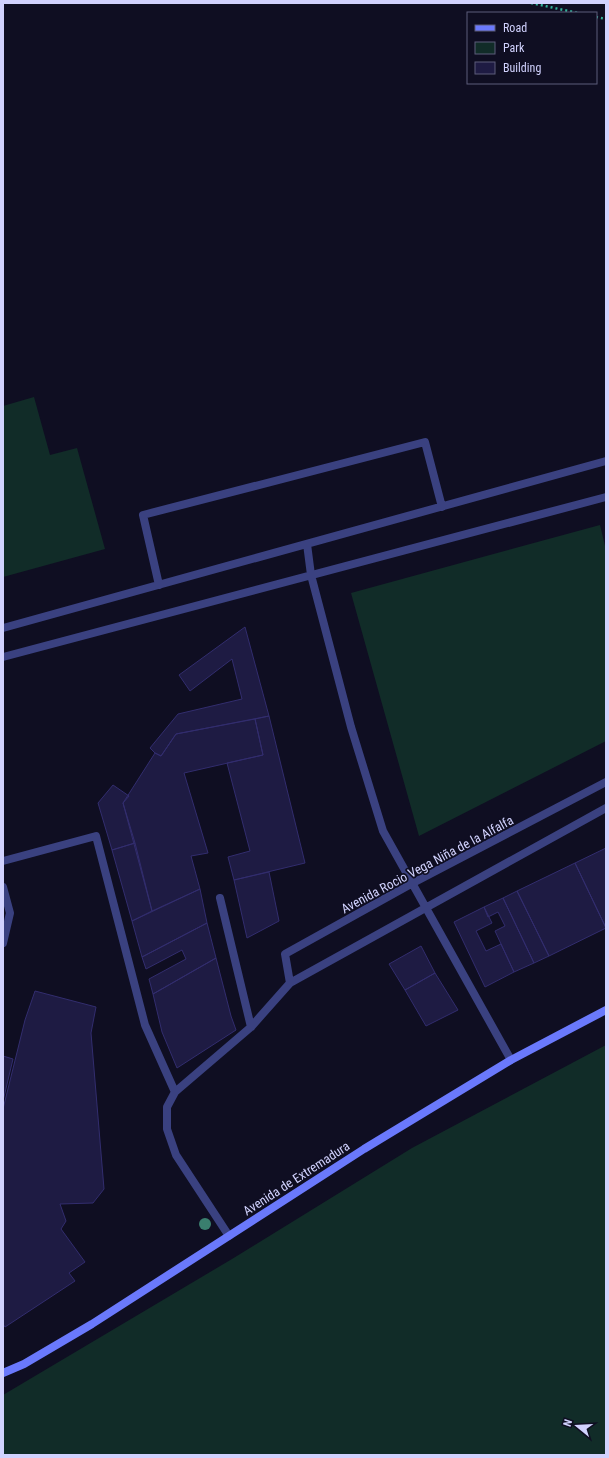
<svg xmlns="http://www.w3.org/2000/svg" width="609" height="1458" font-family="'Roboto Condensed',sans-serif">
<rect width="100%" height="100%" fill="#0f0e22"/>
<path fill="#112c28" d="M34,397L50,455L77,448L105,549L3,577V406Z
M600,525L606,550V741L419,836L351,593Z
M606,1045V1455H3V1395L232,1259L412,1148Z"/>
<path fill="#1e1b43" stroke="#322d6e" d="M245,627L269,716L176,734L161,756L155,753L150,748L178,714L242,699L232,659L190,691L179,675Z
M269,716L305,863L234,880L228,857L250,851L227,763L263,755L255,719Z
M255,719L263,755L184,773L208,853L191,856L200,889L152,911L123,803L155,753L161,756L176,734Z
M113,785L129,796L123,803L135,843L112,850L98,803Z
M135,843L152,911L132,921L112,850Z
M606,848V928L575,863Z
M575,863L606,928L549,956L517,891Z
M269,872L279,921L247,938L234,880Z
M200,889L207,923L142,957L132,921Z
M517,891L549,956L534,963L503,898Z
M503,898L534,963L514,972L495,931L505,926L498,912L488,917L484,907Z
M484,907L492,923L476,931L486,951L501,944L514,972L485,987L454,922Z
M207,923L216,958L153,994L149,979L186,959L182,950L146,969L142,957Z
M421,946L435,973L405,990L389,964Z
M216,958L231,1016L236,1030L177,1068L162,1032L153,994Z
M435,973L458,1010L426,1026L405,990Z
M35,991L96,1007L91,1033L104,1189L93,1203L60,1204L66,1221L61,1229L85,1262L69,1273L75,1281L5,1327L3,1324V1109L25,1020Z
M3,1056L13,1059L3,1101Z"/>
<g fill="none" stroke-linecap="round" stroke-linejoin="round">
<path stroke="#31b299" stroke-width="2.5" stroke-dasharray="2 3" stroke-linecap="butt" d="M531,3L578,13
M596,17L606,19"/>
<path stroke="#3a4180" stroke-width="8" d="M307,544L311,575L351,727L383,831L511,1060
M159,585L143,515L425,442L442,507
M3,628L606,461
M3,657L606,497
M3,861L96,836L145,1025L175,1092
M3,887L10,913L3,943
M220,898L251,1027
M290,983L285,954L411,884L606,782
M229,1236L176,1155L167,1129V1107L175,1092L251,1027L290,983L606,808"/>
<path stroke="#6a79fc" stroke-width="8" d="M3,1373L24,1364L92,1324L364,1149L511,1060L606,1010"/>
</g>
<circle fill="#3a7f6e" cx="205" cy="1224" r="6"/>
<g text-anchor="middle" stroke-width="3.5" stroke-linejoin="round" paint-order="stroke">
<g font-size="13" fill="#d1d2fe" stroke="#0f0e22">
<text transform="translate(427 864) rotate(-28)" y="5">Avenida Rocio Vega Niña de la Alfalfa</text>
<text transform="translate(296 1178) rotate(-33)" y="5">Avenida de Extremadura</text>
</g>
</g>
<rect width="609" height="1458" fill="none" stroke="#d1d2fe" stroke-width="8"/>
<rect x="467" y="12" width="130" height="72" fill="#0f0e22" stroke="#5d5c7a"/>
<rect x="475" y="25" width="20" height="6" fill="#6a79fc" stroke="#5d5c7a"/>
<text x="503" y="32" font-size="12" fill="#d1d2fe">Road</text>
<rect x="475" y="42" width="20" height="12" fill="#112c28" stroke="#5d5c7a"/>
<text x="503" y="52" font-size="12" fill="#d1d2fe">Park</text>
<rect x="475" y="62" width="20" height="12" fill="#1e1b43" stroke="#5d5c7a"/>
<text x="503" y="72" font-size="12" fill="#d1d2fe">Building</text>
<g transform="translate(577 1426) rotate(288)" stroke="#0f0e22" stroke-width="3" paint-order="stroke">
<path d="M0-3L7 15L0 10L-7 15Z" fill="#d1d2fe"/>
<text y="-6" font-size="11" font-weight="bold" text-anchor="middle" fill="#d1d2fe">N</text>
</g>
</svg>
